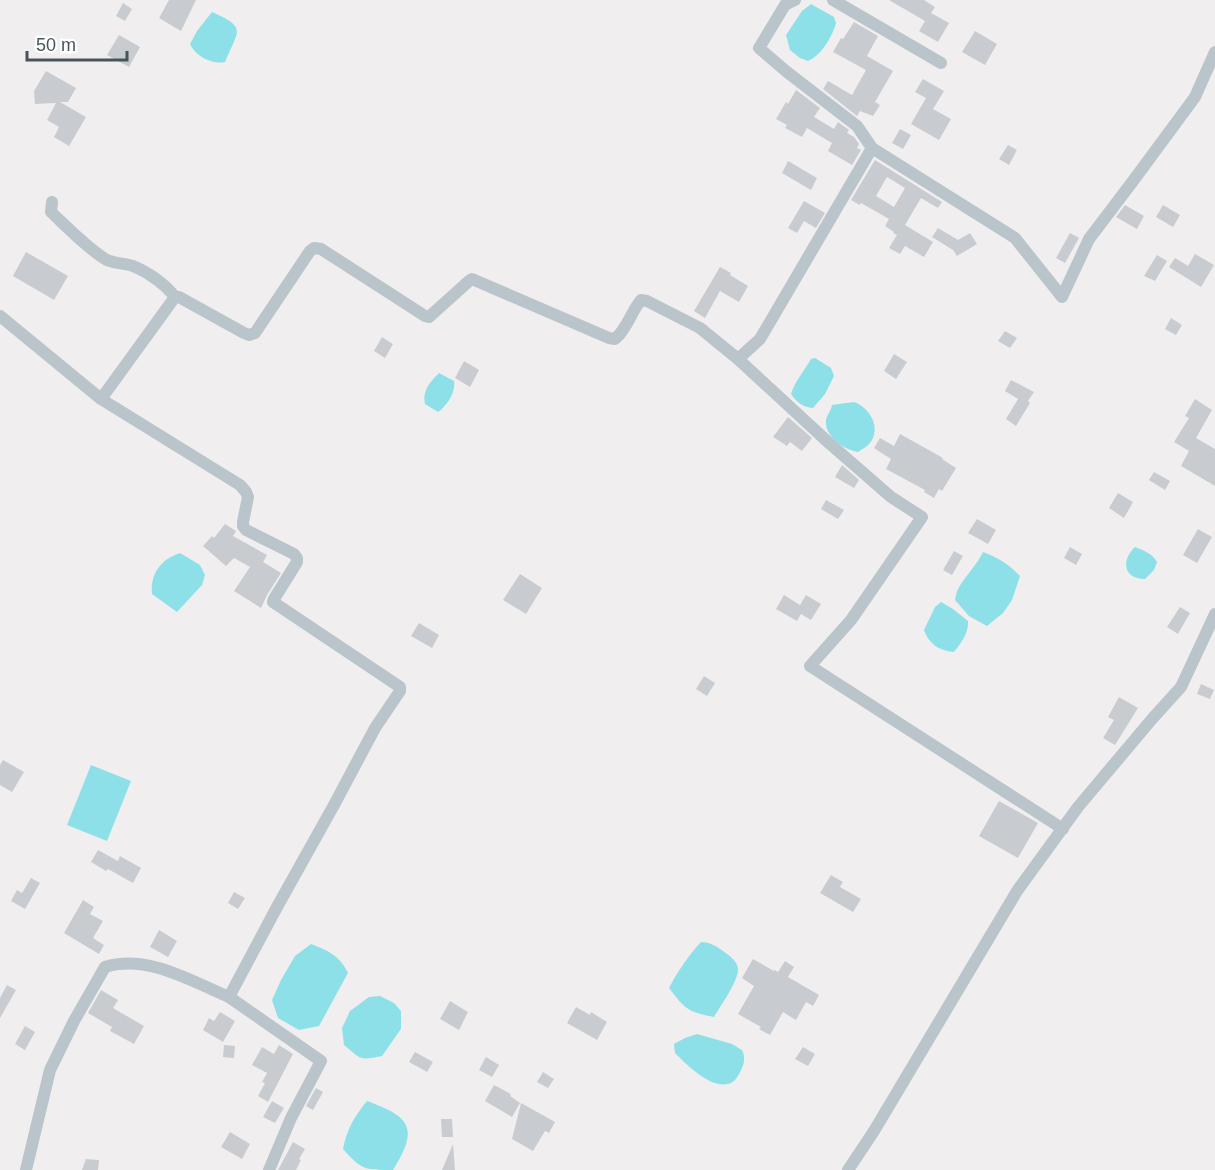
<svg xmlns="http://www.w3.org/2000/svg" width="1215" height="1170" font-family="Helvetica,sans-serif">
<rect width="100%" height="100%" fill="#f1eeef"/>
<path fill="#8de0e8" d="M811,4L834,17L836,23C832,37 822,55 808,61L800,58L790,50L786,35L802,11Z
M212,12C248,28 238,30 225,62C213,65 195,56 190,44L197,31Z
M815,358L831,368L834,376L825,394L813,408C803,407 797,403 791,394C795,381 804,371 811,359Z
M439,373L454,381C456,392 447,406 438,412L425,404C422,391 430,382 439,373Z
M854,402C868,407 879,423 873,438C870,445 864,448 858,452C845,450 827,438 826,424C825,416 831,412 832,405Z
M1135,547C1143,550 1153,554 1157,562L1154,570L1145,579C1123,579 1121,560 1135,547Z
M983,552C998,558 1009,564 1020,576L1012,600L1003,613L987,626L969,616L955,600C957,586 964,580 972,569C976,564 980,558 983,552Z
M180,553L200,565L205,575L202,585L177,612L152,594C150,574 161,559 180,553Z
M941,602L953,609L968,621C969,633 961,643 954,652C939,651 929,644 924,630L935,607Z
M91,765L131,781L107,841L67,825Z
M701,942C710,942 716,946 723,951C729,955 738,962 738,969C739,980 720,1007 714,1017C688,1012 685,1009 669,988C678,971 688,956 701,942Z
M311,944C329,951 339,955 348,973L319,1026L299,1030L278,1018L272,1000L281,980L295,956Z
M380,996L394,1003L401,1011V1029L382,1056C359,1061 361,1059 344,1045L342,1028L350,1011L369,997Z
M697,1034L732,1044L742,1050C746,1058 744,1065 740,1072C738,1076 735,1081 731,1083C712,1091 686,1064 675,1053L674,1044L685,1038Z
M367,1101C411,1117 419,1128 393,1170C364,1170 362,1170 343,1149C347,1129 354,1117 367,1101Z"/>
<path fill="#c8ccd1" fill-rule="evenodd" d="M169,0H196L181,31L159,18Z
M889,0H924L935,7L931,13L949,23L938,42L919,31L925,21Z
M123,3L132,9L125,21L116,16Z
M854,22L878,36L867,56L893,71L875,102L880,105L873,116L860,111L857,116L823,89L828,81L852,95L866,70L833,52L841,38L843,39Z
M975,31L997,44L985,65L962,52Z
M119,35L140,47L129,67L107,55Z
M46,71L76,88L68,102H60L86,117L69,146L54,137L59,127L47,120L56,103L35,104L34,91Z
M923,79L944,91L933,109L951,119L939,140L911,124L926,98L915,92Z
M796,90L820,108L814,117L834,129L838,122L849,130L847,133L854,137L859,144L857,148L861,150L852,165L828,151L832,143L807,128L802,137L785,128L787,125L776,119L786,102L788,104Z
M900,129L911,135L903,149L892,143Z
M1008,145L1017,150L1009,165L999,159Z
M875,160L942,202L938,208L921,198L905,225L933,242L924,257L905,246L900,254L889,248L897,235L893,233L894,232L885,226L889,219L861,203L860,205L851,200ZM887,177L905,188L894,207L876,196Z
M788,161L817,178L811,190L782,173Z
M804,201L825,213L816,228L804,221L797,233L788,228Z
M1125,205L1144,216L1137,229L1116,217Z
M1163,205L1180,215L1173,227L1156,217Z
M938,228L958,240L970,233L977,244L957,256L953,250L932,237Z
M1070,233L1079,238L1065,263L1056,258Z
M26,252L68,276L54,300L13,276Z
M1195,254L1214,265L1201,287L1169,267L1175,258L1188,266Z
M1157,255L1167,261L1155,281L1144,276Z
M720,267L731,273L730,275L748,286L739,302L720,291L705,318L694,311Z
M1171,318L1182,325L1176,335L1165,329Z
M1005,331L1017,338L1010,348L998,341Z
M382,337L393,344L385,358L374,351Z
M894,354L907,362L896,379L884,371Z
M464,361L479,370L470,387L455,378Z
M1011,380L1034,392L1028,401L1030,403L1016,426L1006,419L1018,399L1005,391Z
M1195,399L1212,410L1196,438L1215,449V486L1181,466L1189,451L1174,442L1189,418L1185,416Z
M788,417L812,438L802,451L790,442L787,446L773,437Z
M900,434L943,458L942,459L956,468L942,491L939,489L934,498L924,492L925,490L886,469L891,459L874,448L880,438L894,446Z
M842,465L859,480L854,488L835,477Z
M1154,472L1170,481L1165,490L1149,480Z
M1118,493L1133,502L1124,518L1109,508Z
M826,500L844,510L838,519L821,509Z
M977,519L996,530L988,544L968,533Z
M225,524L236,531L233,536L267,555L263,562L281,573L267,595L261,608L234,591L250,567L234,558L226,566L203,546L212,536L214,538Z
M1198,529L1212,537L1197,563L1183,555Z
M1070,547L1082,554L1076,565L1064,558Z
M954,551L963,556L952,575L943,570Z
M520,574L542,588L526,614L503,600Z
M784,595L800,605L806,595L821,604L811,620L801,614L797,621L776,609Z
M1180,607L1190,613L1178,634L1167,627Z
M419,623L439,635L432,648L411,636Z
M704,676L715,683L707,696L696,689Z
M1201,684L1214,690L1210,699L1197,694Z
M1119,697L1138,708L1115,745L1103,738L1114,720L1108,717Z
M3,760L24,772L12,792L0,785V765Z
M999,801L1038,823L1018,858L979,836Z
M98,850L118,861L120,856L141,868L133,883L108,869L106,871L91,862Z
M831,875L843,882L840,887L861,899L853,912L820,893Z
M31,878L40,883L25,909L11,901L17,890L22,893Z
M234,892L245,898L238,909L228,903Z
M83,900L94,907L90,914L103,921L93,938L104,945L99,954L64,933Z
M159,930L177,941L168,957L150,947Z
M753,959L774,971L775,970L778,972L785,961L794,967L788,977L819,995L813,1006L806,1002L796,1020L783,1012L770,1035L759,1029L761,1027L738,1014L754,986L742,978Z
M7,985L16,990L0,1018V998Z
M101,990L118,1000L113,1008L144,1026L134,1044L110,1031L112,1027L88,1013Z
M450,1001L468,1012L459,1030L440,1019Z
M576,1007L590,1015L591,1012L607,1022L597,1040L567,1023Z
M220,1012L235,1021L223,1042L203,1030L209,1018L214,1021Z
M25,1026L35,1032L25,1050L15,1044Z
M224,1045L235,1046L234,1058L223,1057Z
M279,1045L293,1054L268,1102L258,1096L265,1083L262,1082L267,1073L252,1065L262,1047L274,1054Z
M803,1047L815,1054L808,1066L795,1059Z
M415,1052L433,1062L427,1072L409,1062Z
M486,1057L499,1065L492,1077L479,1070Z
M543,1072L554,1079L548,1088L537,1082Z
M494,1085L511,1094L510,1096L520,1103L512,1117L485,1101Z
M316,1088L323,1092L313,1110L306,1106Z
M272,1101L284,1108L275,1123L263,1117Z
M521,1103L555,1122L549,1133L545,1131L533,1151L512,1139Z
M441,1119H452L453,1137H442Z
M230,1132L250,1144L242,1159L221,1147Z
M293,1142L305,1149L299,1159L301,1160L296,1170H278Z
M453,1144L455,1170H442Z
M86,1159L99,1160L98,1170H82Z"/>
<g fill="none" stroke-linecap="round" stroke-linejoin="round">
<path stroke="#bac4cb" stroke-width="12" d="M795,0L785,5L759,48L787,72L857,126L872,148
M833,0L941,63
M52,202L51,212C68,228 85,246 105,259C114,264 124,263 133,266C148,272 165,284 175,297
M0,316L101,399L240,485L246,492L248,497L243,522V526L246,530L294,554L297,558V562L274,599L273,602L400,687V691L375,728L334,805L277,907L229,997L321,1061L291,1118L269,1170
M738,359L760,339L872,148L1015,238L1062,297L1089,239L1133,181L1195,97L1215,52
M101,399L175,297H179L244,333L249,335L255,333L310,251L314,248L321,249L425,316L429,317L469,281L472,279L609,338L615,339C627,329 631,312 641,300L647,301L700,328L738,359L829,443L891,497L922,517L851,620L810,666L1063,829
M26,1170L50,1070L74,1021L105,967C147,954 191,981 229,997
M848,1170L874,1131L1017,891L1078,807L1152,719L1181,687L1215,614"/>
</g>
<path d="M27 51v9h100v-9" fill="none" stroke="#47545b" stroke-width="3"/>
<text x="36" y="51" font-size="18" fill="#47545b" stroke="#ffffff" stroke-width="4.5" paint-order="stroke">50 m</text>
</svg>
